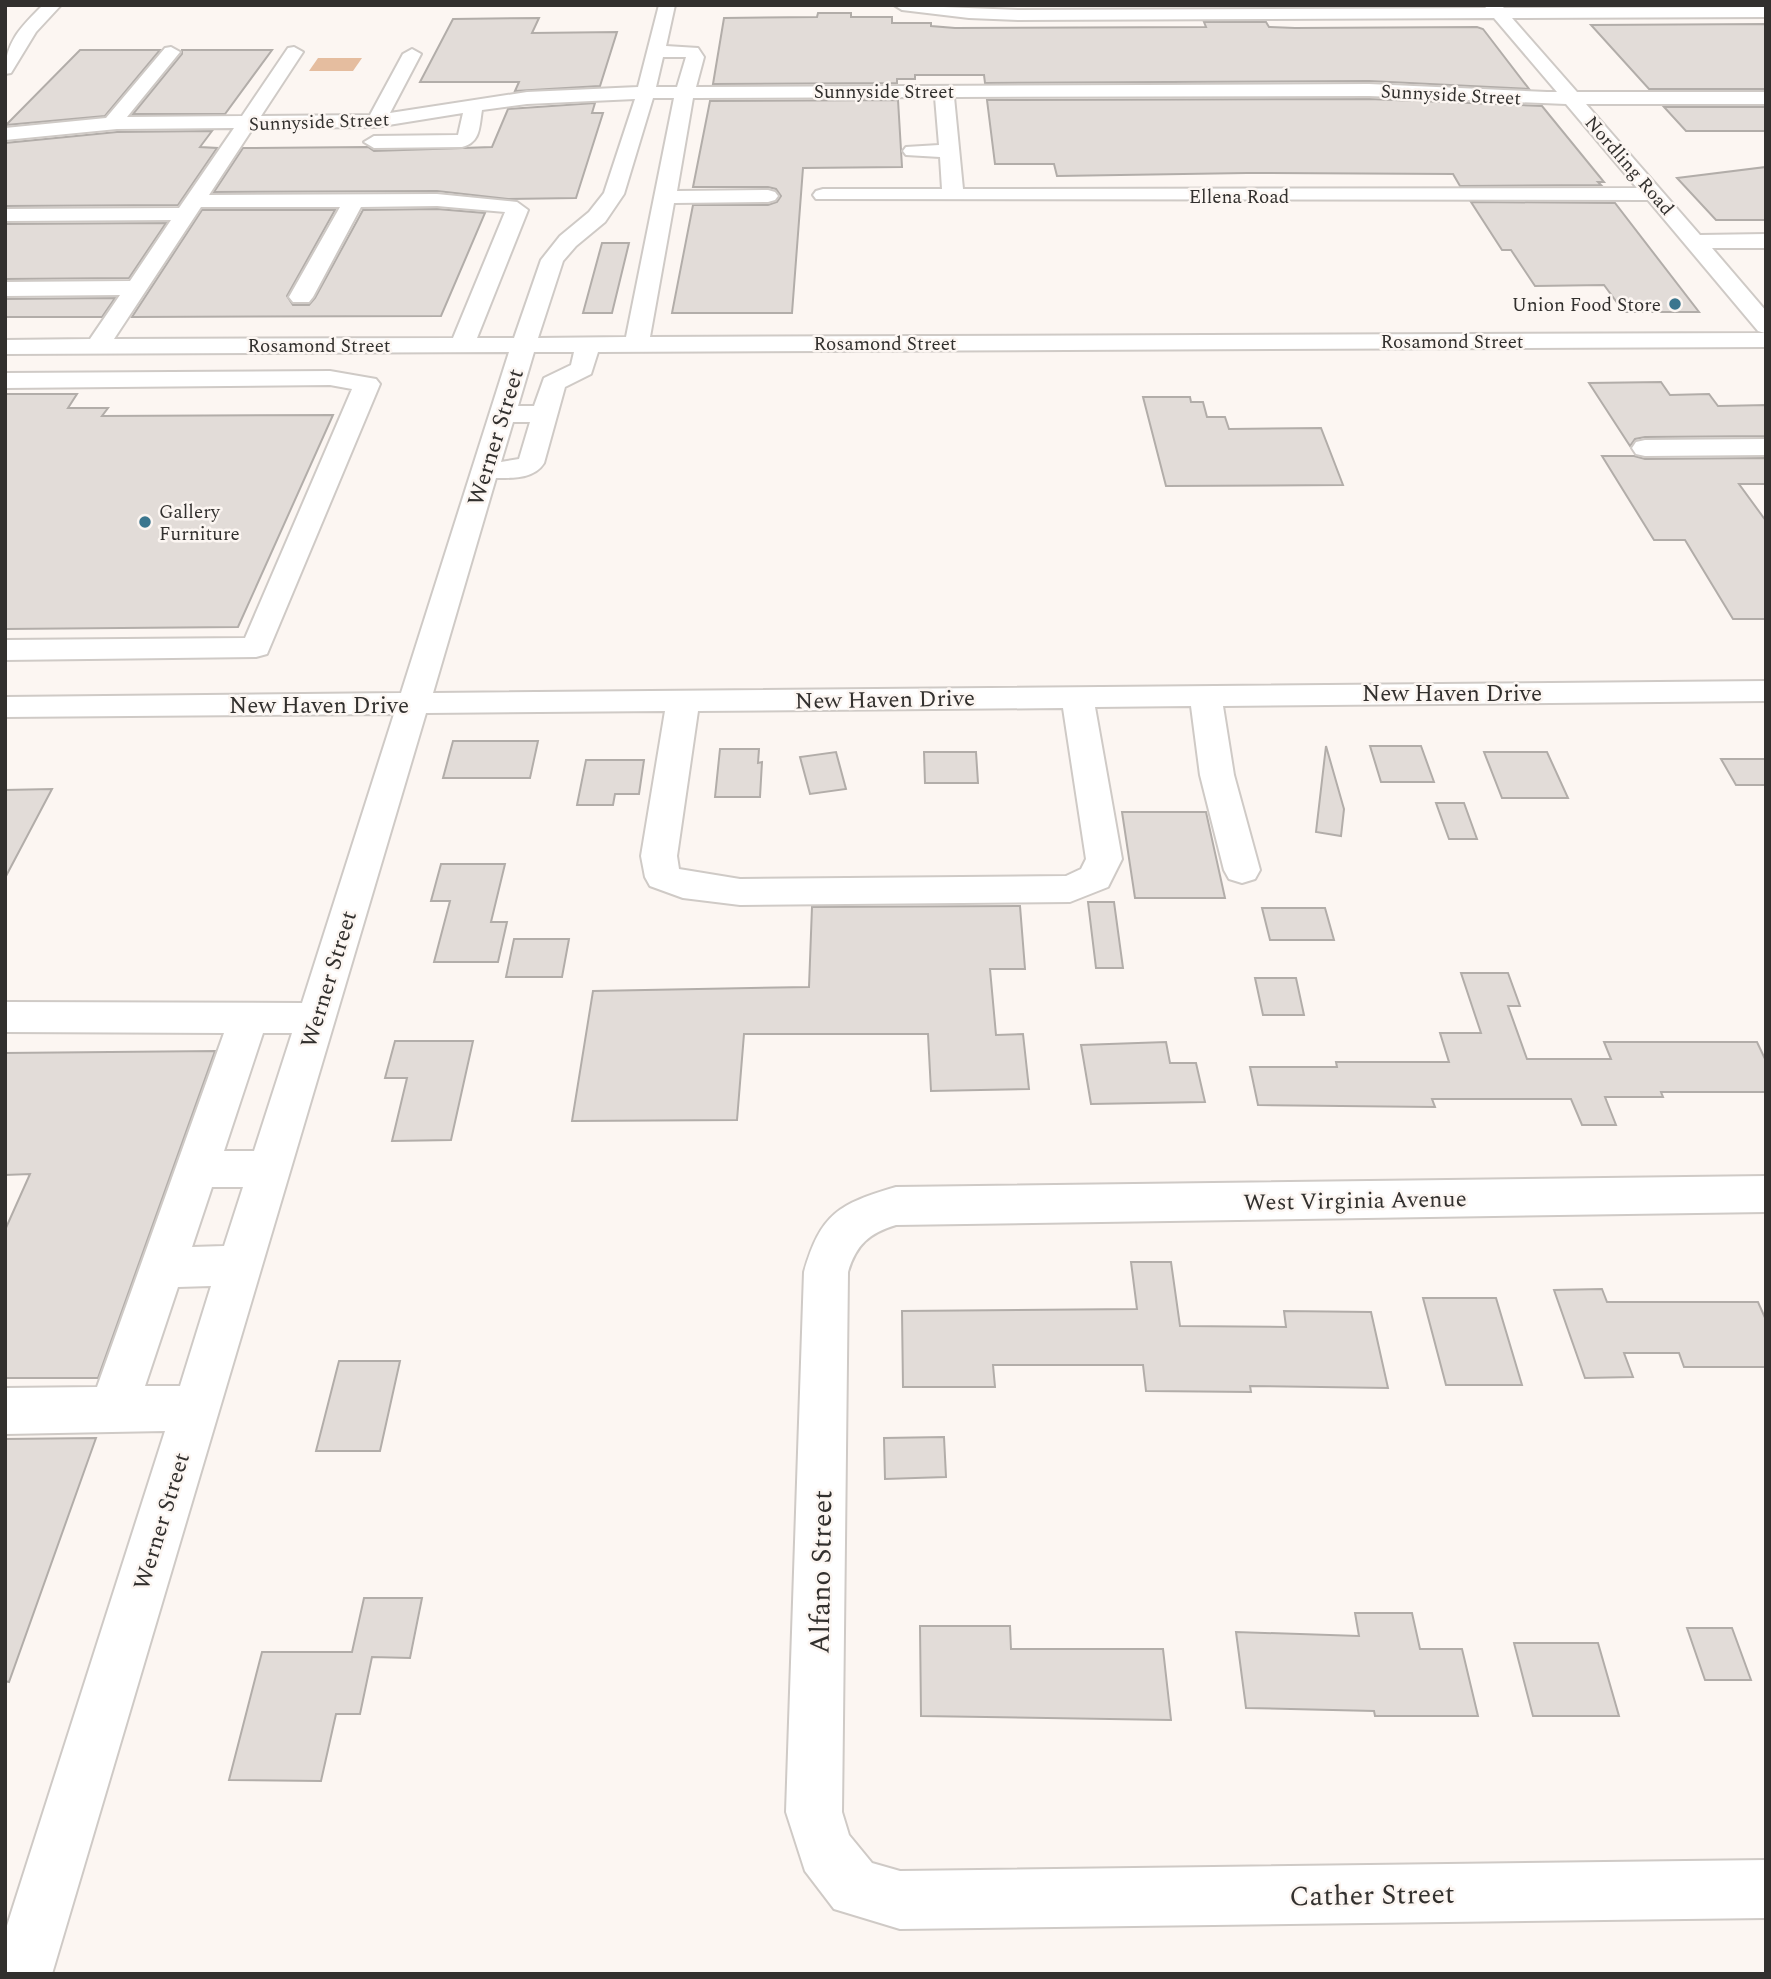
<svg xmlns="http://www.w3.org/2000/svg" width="1771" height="1979" font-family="Spectral,serif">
<rect width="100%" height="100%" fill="#fcf6f2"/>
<path fill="#e5bd9f" d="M318,58H362L353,71H309Z"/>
<path fill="#e2dcd8" stroke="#b2ada9" stroke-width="2" d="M818,13H851V17H892V23H931V26L955,28L1206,27L1204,22H1266L1269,27L1295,28L1477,27L1483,29L1529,89L1369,81L985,83L984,75H915V79H897V83L713,84L724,18L817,17Z
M539,18L532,33L617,32L600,86L515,91L519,82H420L453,19Z
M1766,24V89H1649L1591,25Z
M80,50H160L105,116L6,125Z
M182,50H272L225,114H133L182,54Z
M1369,99L1542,106L1604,182H1598L1601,185L1460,186L1453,174L1247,173L1057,176L1054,164H995L987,100Z
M898,100L902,167L803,168L792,313H672L693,205H768L777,202L781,196L776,189L768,187H693L710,101Z
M595,103L592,113H603L576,198L508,199L437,191L214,192L243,148L368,147L374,151L492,147L508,109Z
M1664,107H1766V131H1686Z
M212,131L200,147L217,148L178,205L5,206V143L117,132Z
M1766,167V220H1716L1677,178Z
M1471,202L1615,203L1699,312H1624L1604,285L1535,286L1511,250H1502Z
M437,209L485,213L441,316L132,317L202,210H335L287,296L293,305H309L315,298L363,210Z
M166,223L129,278L5,279V224Z
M602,243H629L612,313H583Z
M115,298L102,317H5V299Z
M1661,382L1670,395L1709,394L1718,406L1766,405V436L1645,437L1635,439L1630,446L1589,383Z
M5,394H77L68,408H108L102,416L333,415L238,627L5,629Z
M1143,397H1190L1191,402H1203L1207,417H1225L1229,429L1321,428L1343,485L1166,486Z
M1602,456H1634L1645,459L1766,458V484H1739L1766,521V619H1733L1685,540H1654Z
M453,741H538L530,778H443Z
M1326,746L1344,809L1341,836L1316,832Z
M1370,746H1421L1434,782H1381Z
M720,749H759L758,763L762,762L760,797H715Z
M836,752L846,789L810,794L800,757Z
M924,752H976L978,783H925Z
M1484,752H1547L1568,798H1502Z
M1721,759H1766V785H1736Z
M586,760H644L639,794H615L613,805H577Z
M52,789L5,878V790Z
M1436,803H1464L1477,839H1449Z
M1122,812H1206L1225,898H1135Z
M441,864H505L491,922H507L498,962H434L450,901H431Z
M1088,902H1114L1123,968H1096Z
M1020,906L1025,969H990L996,1035L1023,1034L1029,1089L931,1091L928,1034H744L737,1120L572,1121L593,991L809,987L812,907Z
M1262,908H1325L1334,940H1270Z
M514,939H569L562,977H506Z
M1461,973H1508L1520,1006H1508L1527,1059H1611L1604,1042H1757L1766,1061V1092H1661L1663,1097H1605L1616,1125H1582L1571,1099H1432L1435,1107L1258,1105L1250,1067H1337L1336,1062H1449L1440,1033H1481Z
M1255,978H1296L1304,1015H1263Z
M395,1041H473L451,1140L392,1141L407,1078H385Z
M1166,1042L1170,1063H1196L1205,1102L1091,1104L1081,1045Z
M215,1051L98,1378H5V1230L30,1174L5,1175V1053Z
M1131,1262H1171L1180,1326L1286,1327L1284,1311L1371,1312L1388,1388L1250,1386L1251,1392L1146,1391L1143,1365H993L995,1387H903L902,1311L1137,1309Z
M1602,1289L1607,1302H1758L1766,1320V1367H1684L1679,1353H1624L1633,1377L1585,1378L1554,1290Z
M1423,1298H1496L1522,1385H1446Z
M339,1361H400L380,1451H316Z
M944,1437L946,1477L885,1479L884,1438Z
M96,1438L9,1682L5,1681V1439Z
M364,1598H422L410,1658L372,1657L360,1714H336L321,1781L229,1780L262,1652H352Z
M1355,1613H1412L1420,1649H1462L1478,1716H1375L1374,1711L1246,1708L1236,1632L1359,1636Z
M920,1626H1010L1011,1649H1163L1171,1720L921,1716Z
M1687,1628H1732L1751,1680H1705Z
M1514,1643H1598L1619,1716H1533Z"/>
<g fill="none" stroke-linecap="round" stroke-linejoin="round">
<defs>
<path id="minor" d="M43,5H61L36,32L11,73L5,74C5,42 21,27 43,5Z
M659,5H675L666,46L698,48L704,57L696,87L1369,84L1547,92H1557L1494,18L1018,20L969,18L902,10L894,5L1018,10L1486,8L1484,5H1501L1504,8L1766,7V17L1512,18L1577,92H1766V104H1586L1700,235L1766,234V248H1712L1766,311V347L598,352L591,374L565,387L544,463C534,479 513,478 496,478L433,693L1766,681V701L1223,706L1234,775L1260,870L1255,879L1242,883L1229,879L1224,870L1200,775L1191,706L1095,707L1122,859L1108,887L1070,902L740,905L683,898L650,886L645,877L641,856L665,711L426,713L52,1974H5V1932L165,1431L5,1434V1388L97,1387L224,1033L5,1032V1002L302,1003L394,714L5,717V697L401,693L509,352L5,354V340L90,339L120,295L5,296V282L130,281L171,220L5,221V209L179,208L234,128L117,129L5,140V128L106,118L165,48L171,47L180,52L127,117L242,116L288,48L294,47L303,52L261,116L370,115L403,54L412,49L421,54L390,113L527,92L638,87ZM663,57H686L677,87H656ZM1369,96L1566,104L1637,188L963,189L954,97ZM935,97L939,145L906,147L903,151L906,155L940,157L942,189H823L816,191L813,195L816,199L1648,200L1758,331L1765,333L650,337L674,203L768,202L775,200L778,196L775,192L768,190L677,191L693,98ZM653,98H674L626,337L538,338L563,261L576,246L605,222L624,194ZM635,99L604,193L589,212L560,236L541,260L514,338H477L528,210L517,202L437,194L209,195L253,128L376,127L463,113L458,135L374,136L364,142L374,148L462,147C481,142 479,127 482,110L527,104ZM437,206L505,212L453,338L114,339L201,207H340L289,297L293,302H309L313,297L361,207ZM534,352H574L571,365L544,378L534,406H518ZM513,422H530L519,459L501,462ZM1063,708L1086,859L1081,869L1066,876L740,879L679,869L677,856L698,711ZM263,1033H292L254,1151H224ZM212,1187H243L224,1246L192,1247ZM211,1286L180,1386H145L178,1287Z
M330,371L376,379L380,384L267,654L256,657L5,660V640L245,638L352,389L330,385L5,388V373Z
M1766,439V455L1645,456L1636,454L1632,448L1636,442L1645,440Z
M1766,1176V1212L896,1225C869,1233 856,1245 848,1272L842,1812L849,1835L872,1863L900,1871L1766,1860V1918L900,1929L834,1909L805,1871L786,1812L804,1272C821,1213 839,1204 896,1187Z"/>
</defs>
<use href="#minor" stroke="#cfcac6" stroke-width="4"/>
<use href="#minor" fill="#fff" fill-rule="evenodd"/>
</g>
<g fill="#3b768e" stroke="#fcf6f2" stroke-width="2.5">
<circle cx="1675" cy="304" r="7"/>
<circle cx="145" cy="522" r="7"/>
</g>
<g text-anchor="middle" stroke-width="5" stroke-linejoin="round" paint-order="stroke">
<g font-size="19" fill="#32302e" stroke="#fcf6f2">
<text x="884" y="98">Sunnyside Street</text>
<text transform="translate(1451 94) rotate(3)" y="7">Sunnyside Street</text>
<text transform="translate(319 121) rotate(-2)" y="7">Sunnyside Street</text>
<text transform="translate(1630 165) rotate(49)" y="7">Nordling Road</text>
<text x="1239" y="203">Ellena Road</text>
<text x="1452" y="348">Rosamond Street</text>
<text x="885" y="350">Rosamond Street</text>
<text x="319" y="352">Rosamond Street</text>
</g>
<g font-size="19" fill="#32302e" stroke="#fcf6f2" text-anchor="end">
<text x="1661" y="311">Union Food Store</text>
<text x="159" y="518" text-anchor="start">Gallery<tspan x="159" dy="22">Furniture</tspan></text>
</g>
<g font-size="23" fill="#32302e" stroke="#fcf6f2">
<text transform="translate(495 437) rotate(-73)" y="8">Werner Street</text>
<text x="1452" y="701">New Haven Drive</text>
<text transform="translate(885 699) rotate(-1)" y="8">New Haven Drive</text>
<text x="319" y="713">New Haven Drive</text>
<text transform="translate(328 979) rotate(-73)" y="8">Werner Street</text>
<text transform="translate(1355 1200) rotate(-1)" y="8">West Virginia Avenue</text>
<text transform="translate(161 1521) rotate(-73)" y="8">Werner Street</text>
</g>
<g font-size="28" fill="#32302e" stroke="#fcf6f2">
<text transform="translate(820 1572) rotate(-89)" y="10">Alfano Street</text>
<text transform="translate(1372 1894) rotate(-1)" y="10">Cather Street</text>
</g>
</g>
<rect width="1771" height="1979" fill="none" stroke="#32302e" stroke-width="14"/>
</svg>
